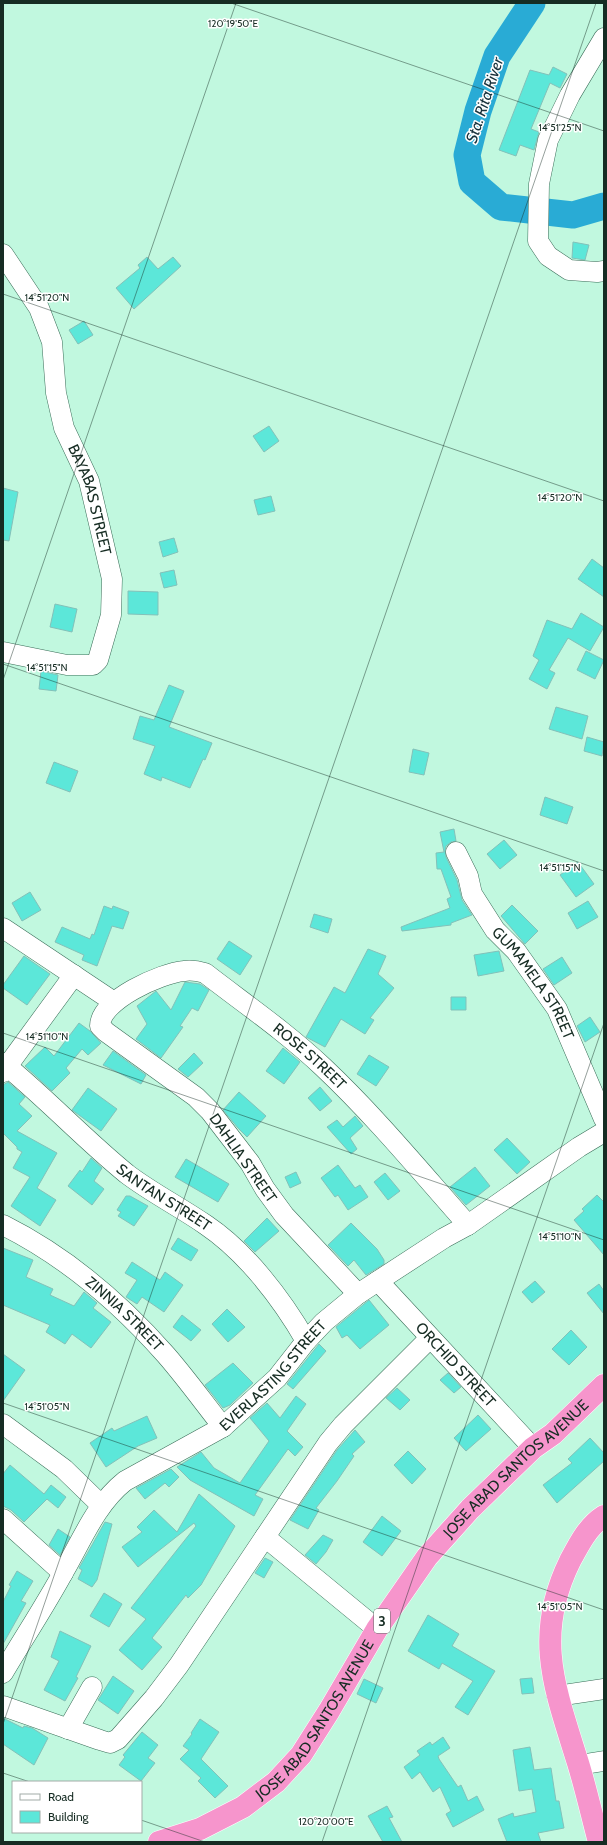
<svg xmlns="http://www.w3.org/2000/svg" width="607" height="1845" font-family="Cabin,sans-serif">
<rect width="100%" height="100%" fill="#c1f8df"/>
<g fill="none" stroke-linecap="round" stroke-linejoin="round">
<path stroke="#29abd5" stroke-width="27" d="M532,3L497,56L478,111L467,155L472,182L501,207L573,215L604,206"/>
</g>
<path fill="#5ce7d9" stroke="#83c1b9" d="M553,67L567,74L560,88L550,83L531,129L539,132L534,150L520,145L516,156L499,150L530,70L549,75Z
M573,242L589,245L585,260L572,258Z
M147,257L158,269L173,257L181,266L134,309L116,288L140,268L138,265Z
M84,321L93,335L78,344L69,330Z
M269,426L279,441L264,452L253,436Z
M3,488L18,492L9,541L3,540Z
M271,496L275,511L258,515L254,500Z
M174,538L178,552L163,557L159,542Z
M592,559L604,568V597L578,579Z
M174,570L177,585L164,588L160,573Z
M128,591L158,592V615L128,614Z
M55,604L77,609L72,632L50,627Z
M581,613L604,627L590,651L568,638L549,670L555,673L547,689L529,679L539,660L533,656L547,620L572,629Z
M586,651L604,660L595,679L577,670Z
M41,671L58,675L56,691L39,689Z
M169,685L184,691L169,727L212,743L205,760L203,759L190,788L162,777L161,781L144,774L155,746L133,739L140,716L154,720Z
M556,707L588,716L582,739L549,729Z
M587,737L604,742L602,756L584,751Z
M413,749L429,753L424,775L409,772Z
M54,762L78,771L70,792L46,783Z
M545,797L573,807L567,824L540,815Z
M454,829L456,841L451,842L446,846L445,851L446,857L457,880L462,900L472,915L451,923V925L402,931L401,927L450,908L447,899L451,897L441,869H437L436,853L444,852L440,832Z
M504,840L517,855L500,869L487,854Z
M578,862L594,884L576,897L560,875Z
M30,892L41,910L22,921L12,903Z
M588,901L598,917L577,929L568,913Z
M512,905L538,931L525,944L501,916Z
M104,906L112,909L113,906L129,912L123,929L112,926L97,966L82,960L84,955L55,942L62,927L90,939L92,934L94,935Z
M314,914L332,919L328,933L310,927Z
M229,941L252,956L240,975L217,959Z
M368,949L386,956L378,974L394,988L370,1018L374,1020L365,1034L341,1019L325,1047L306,1037L334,987L345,993Z
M499,951L504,971L478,976L474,955Z
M24,956L50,974L27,1005L3,988V985Z
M562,957L572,973L554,985L543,969Z
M185,982L200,984L209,990L198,1011L192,1008L180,1026L183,1027L161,1058L136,1039L147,1024L137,1006L156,991L171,1010Z
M451,997H466V1010H451Z
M590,1017L600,1032L585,1042L577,1026Z
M79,1023L90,1031L101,1043L88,1055L82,1049L66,1068L70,1073L52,1091L25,1066L45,1047L54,1056Z
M283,1048L300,1062L284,1084L266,1071Z
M113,1051L146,1075L141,1084L103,1065Z
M194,1053L203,1063L188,1077L178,1069Z
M369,1055L389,1067L376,1086L357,1074Z
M8,1082L25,1097L19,1104L32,1116L17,1131L57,1153L37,1188L56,1200L40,1226L11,1206L30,1177L13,1168L22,1152L17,1149V1147L3,1133V1085Z
M320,1087L332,1101L320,1111L308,1098Z
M88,1088L117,1109L101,1131L72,1110Z
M239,1092L266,1116L247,1137L238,1128L223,1110Z
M355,1116L363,1126L350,1138L357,1149L351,1154L327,1127L337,1120L343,1127Z
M507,1138L530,1162L517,1174L494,1150Z
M91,1158L102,1168L94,1181L104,1189L92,1205L68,1186L80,1170L82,1172Z
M186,1159L229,1184L218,1202L175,1177Z
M338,1165L355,1188L360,1185L368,1197L348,1210L338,1195L335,1197L321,1178Z
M475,1167L490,1186L466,1205L450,1187Z
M296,1172L301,1183L290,1188L285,1177Z
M385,1173L400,1191L388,1200L374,1182Z
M597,1195L604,1202V1255L574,1220L584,1211L582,1209Z
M126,1196H130L148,1206L134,1226L118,1216L121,1212L117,1210Z
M267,1218L279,1231L255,1252L244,1241Z
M351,1223L377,1249L384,1260V1264L366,1275L354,1260L348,1266L328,1245Z
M178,1238L198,1250L191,1261L171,1249Z
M3,1248L33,1260L26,1277L53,1289L50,1295L74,1306L84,1292L97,1303L93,1308L111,1322L91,1348L72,1334L65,1344L46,1332L50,1325L3,1305Z
M132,1262L160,1280L165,1272L183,1285L164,1312L142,1297L137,1304L126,1297L137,1280L125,1273Z
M535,1281L545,1292L532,1303L522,1292Z
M599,1284L604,1291V1314L587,1293Z
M369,1300L389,1325L360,1349L347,1335L342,1338L336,1327Z
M227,1309L245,1327L228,1342L212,1324Z
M182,1315L201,1330L191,1341L173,1327Z
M571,1330L587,1347L569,1365L552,1349Z
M319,1344L326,1351L293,1389L287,1384Z
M3,1354L25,1370L3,1401Z
M233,1363L253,1383L230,1405L223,1408L205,1385Z
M448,1373L461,1387L454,1393L440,1380Z
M397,1388L410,1400L400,1410L386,1398Z
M296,1396L306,1404L287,1431L303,1447L295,1456L288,1449L255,1495L263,1499L254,1516L190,1480L177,1467L201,1452L214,1468L240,1483L269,1441L250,1418L267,1403L280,1418Z
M478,1415L491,1429L466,1451L454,1438Z
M147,1416L157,1438L138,1446L106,1467L90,1443L112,1428L114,1431Z
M355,1430L365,1442L352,1454L354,1456L337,1481L316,1508L319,1510L308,1529L290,1520L337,1450Z
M590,1438L604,1453V1461L557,1503L543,1485L572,1463L568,1459Z
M408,1451L426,1469L412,1484L394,1465Z
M10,1465L44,1494L51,1485L66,1497L58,1508L47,1499L24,1522L11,1510L3,1506V1474Z
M171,1469L179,1477L169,1487L165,1483L145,1499L136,1488Z
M199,1494L235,1526L201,1585L188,1598L186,1595L152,1638L162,1647L142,1670L119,1650L146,1619L131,1608L196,1526L194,1523L138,1567L122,1547L142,1532L137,1527L154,1510L177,1532Z
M382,1516L401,1531L382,1556L363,1542Z
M105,1522L112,1524L97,1580L92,1587L78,1579L82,1570L79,1568Z
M58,1529L70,1537L60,1555L49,1545Z
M323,1535L333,1540L326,1552L316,1564L305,1555Z
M265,1558L273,1562L264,1578L255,1573Z
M17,1571L33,1581L21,1601L26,1603L3,1644V1602L11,1586L9,1585Z
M104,1593L122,1604L109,1627L90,1616Z
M428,1615L459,1634L452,1646L495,1671L468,1715L455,1707L473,1681L442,1663L439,1669L408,1651Z
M60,1631L91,1646L76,1677L78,1678L65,1701L44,1690L59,1661L51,1657Z
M113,1676L134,1691L118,1714L98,1700Z
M532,1678L534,1693L522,1694L520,1679Z
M364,1679L383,1688L376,1703L357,1694Z
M3,1718L23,1728L24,1726L32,1728L48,1738L34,1765L3,1744Z
M200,1719L219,1732L201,1759L228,1786L215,1798L198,1781L201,1778L180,1759L189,1750L183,1746L192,1734L191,1733Z
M142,1732L158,1745L148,1758L155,1763L141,1781L119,1765L125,1757L123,1755Z
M443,1737L450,1748L438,1756L439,1759L458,1787L461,1785L468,1801L477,1796L484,1810L453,1827L446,1814L451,1811L440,1787L433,1792L420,1772L412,1779L404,1767L420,1755L417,1751L430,1742L432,1745Z
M530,1747L534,1770L551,1768L556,1801H559L564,1828L538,1833L541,1842H507L498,1819L513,1813L514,1817L536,1812L532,1789L519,1791L513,1750Z
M387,1806L393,1817L389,1818L402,1842H383L368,1816Z"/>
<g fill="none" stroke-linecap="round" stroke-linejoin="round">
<defs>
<g id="minor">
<path d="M604,38L570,95L548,140L539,184L538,241L548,256L569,270L597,272L604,271"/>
<path id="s1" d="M3,254L39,308L52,342L56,393L64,428L89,481L112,579L111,615L98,660L93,665H67L3,652"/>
<path id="s2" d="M456,852L468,876L472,894L495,930L516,951L557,1009L604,1119"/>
<path d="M3,928L114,1002"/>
<path id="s3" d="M3,1063C46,1098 84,1139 127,1174C152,1193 180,1207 206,1225C246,1252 282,1299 306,1341"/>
<path d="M3,1072L74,975"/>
<path id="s4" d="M3,1225C65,1256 121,1304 166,1355C186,1378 204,1403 223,1427"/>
<path id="s5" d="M378,1281L533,1448"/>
<path id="s6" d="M358,1294L284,1215L265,1189L250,1163L210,1111L196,1097L106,1032L100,1026C100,1000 161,973 184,971C191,970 198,971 205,973C245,1004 286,1032 323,1067C375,1116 421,1172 468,1225"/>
<path d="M3,1424L64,1469L101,1505"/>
<path d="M3,1519L63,1573"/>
<path d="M265,1537L377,1629"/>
<path id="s7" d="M3,1673C23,1639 45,1606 64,1571C82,1540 96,1504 125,1481L223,1427L277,1378L306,1341L324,1322L358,1294L444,1238L468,1225L579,1147L604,1132"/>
<path d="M557,1696L604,1689"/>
<path d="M3,1706L100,1740L110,1743L118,1739L154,1698L179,1665L328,1443L343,1425L430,1338"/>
<path d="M68,1729L92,1687"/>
<path d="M579,1765L604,1761"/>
</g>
<g id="highway">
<path id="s8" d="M159,1842L200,1829L243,1807L276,1782L301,1755L329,1711L377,1629L427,1557L470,1509L533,1448L553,1434L604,1385"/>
<path d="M599,1842C592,1816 586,1789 578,1763C555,1689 533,1636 570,1561C579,1544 588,1526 604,1516"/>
</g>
</defs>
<use href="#minor" stroke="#3a6d58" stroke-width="21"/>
<use href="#highway" stroke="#fff" stroke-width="23"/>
<use href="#minor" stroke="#fff" stroke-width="20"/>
<use href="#highway" stroke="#f695cc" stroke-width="22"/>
</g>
<path fill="none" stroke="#162c23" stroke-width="1" stroke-opacity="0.45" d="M231,3L604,131M3,294L604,501M3,664L604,871M3,680L236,3M3,1033L604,1240M3,1403L604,1610M3,1724L596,3M3,1773L30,1782M141,1820L205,1842M322,1842L604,1023"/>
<g text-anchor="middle" stroke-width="3" stroke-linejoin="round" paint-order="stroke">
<rect fill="#fff" stroke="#5c6b65" stroke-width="1" x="374" y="1609" width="16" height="24" rx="3"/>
<g font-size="14" font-weight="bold" fill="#162c23">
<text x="382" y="1626">3</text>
</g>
<g font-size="15" fill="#162c23" stroke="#fff">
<text dy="5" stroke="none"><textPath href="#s1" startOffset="265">BAYABAS STREET</textPath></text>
<text dy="5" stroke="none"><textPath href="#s2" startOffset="154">GUMAMELA STREET</textPath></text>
<text dy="5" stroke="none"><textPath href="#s6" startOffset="636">ROSE STREET</textPath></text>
<text transform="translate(243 1158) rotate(55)" y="5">DAHLIA STREET</text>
<text dy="5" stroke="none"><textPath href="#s3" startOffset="210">SANTAN STREET</textPath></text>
<text dy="5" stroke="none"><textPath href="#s4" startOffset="151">ZINNIA STREET</textPath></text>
<text dy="5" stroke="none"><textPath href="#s5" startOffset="114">ORCHID STREET</textPath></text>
<text dy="5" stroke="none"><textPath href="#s7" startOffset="412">EVERLASTING STREET</textPath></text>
<text dy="5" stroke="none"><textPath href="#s8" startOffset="530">JOSE ABAD SANTOS AVENUE</textPath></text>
<text dy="5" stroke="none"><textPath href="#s8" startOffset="206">JOSE ABAD SANTOS AVENUE</textPath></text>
</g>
<g font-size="16" font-style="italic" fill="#19323c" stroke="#fff">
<text transform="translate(484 100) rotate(-72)" y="6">Sta. Rita River</text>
</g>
</g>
<g font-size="10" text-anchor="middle" fill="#162c23" stroke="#fff" stroke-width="3" stroke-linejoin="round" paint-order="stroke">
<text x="233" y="27">120°19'50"E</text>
<text x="560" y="131">14°51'25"N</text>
<text x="47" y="301">14°51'20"N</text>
<text x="560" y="501">14°51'20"N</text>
<text x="47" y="671">14°51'15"N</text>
<text x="560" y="871">14°51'15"N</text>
<text x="47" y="1040">14°51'10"N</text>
<text x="560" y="1240">14°51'10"N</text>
<text x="47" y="1410">14°51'05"N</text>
<text x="560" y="1610">14°51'05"N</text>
<text x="326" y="1825">120°20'00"E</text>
</g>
<rect width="607" height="1845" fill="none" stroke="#162c23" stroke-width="8"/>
<rect x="12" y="1781" width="130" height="52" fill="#ffffff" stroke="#a2aba7"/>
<rect x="20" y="1794" width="20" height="6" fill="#ffffff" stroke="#a2aba7"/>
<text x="48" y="1801" font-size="12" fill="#162c23">Road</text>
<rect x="20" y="1811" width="20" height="12" fill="#5ce7d9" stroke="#a2aba7"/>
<text x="48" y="1821" font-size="12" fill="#162c23">Building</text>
</svg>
